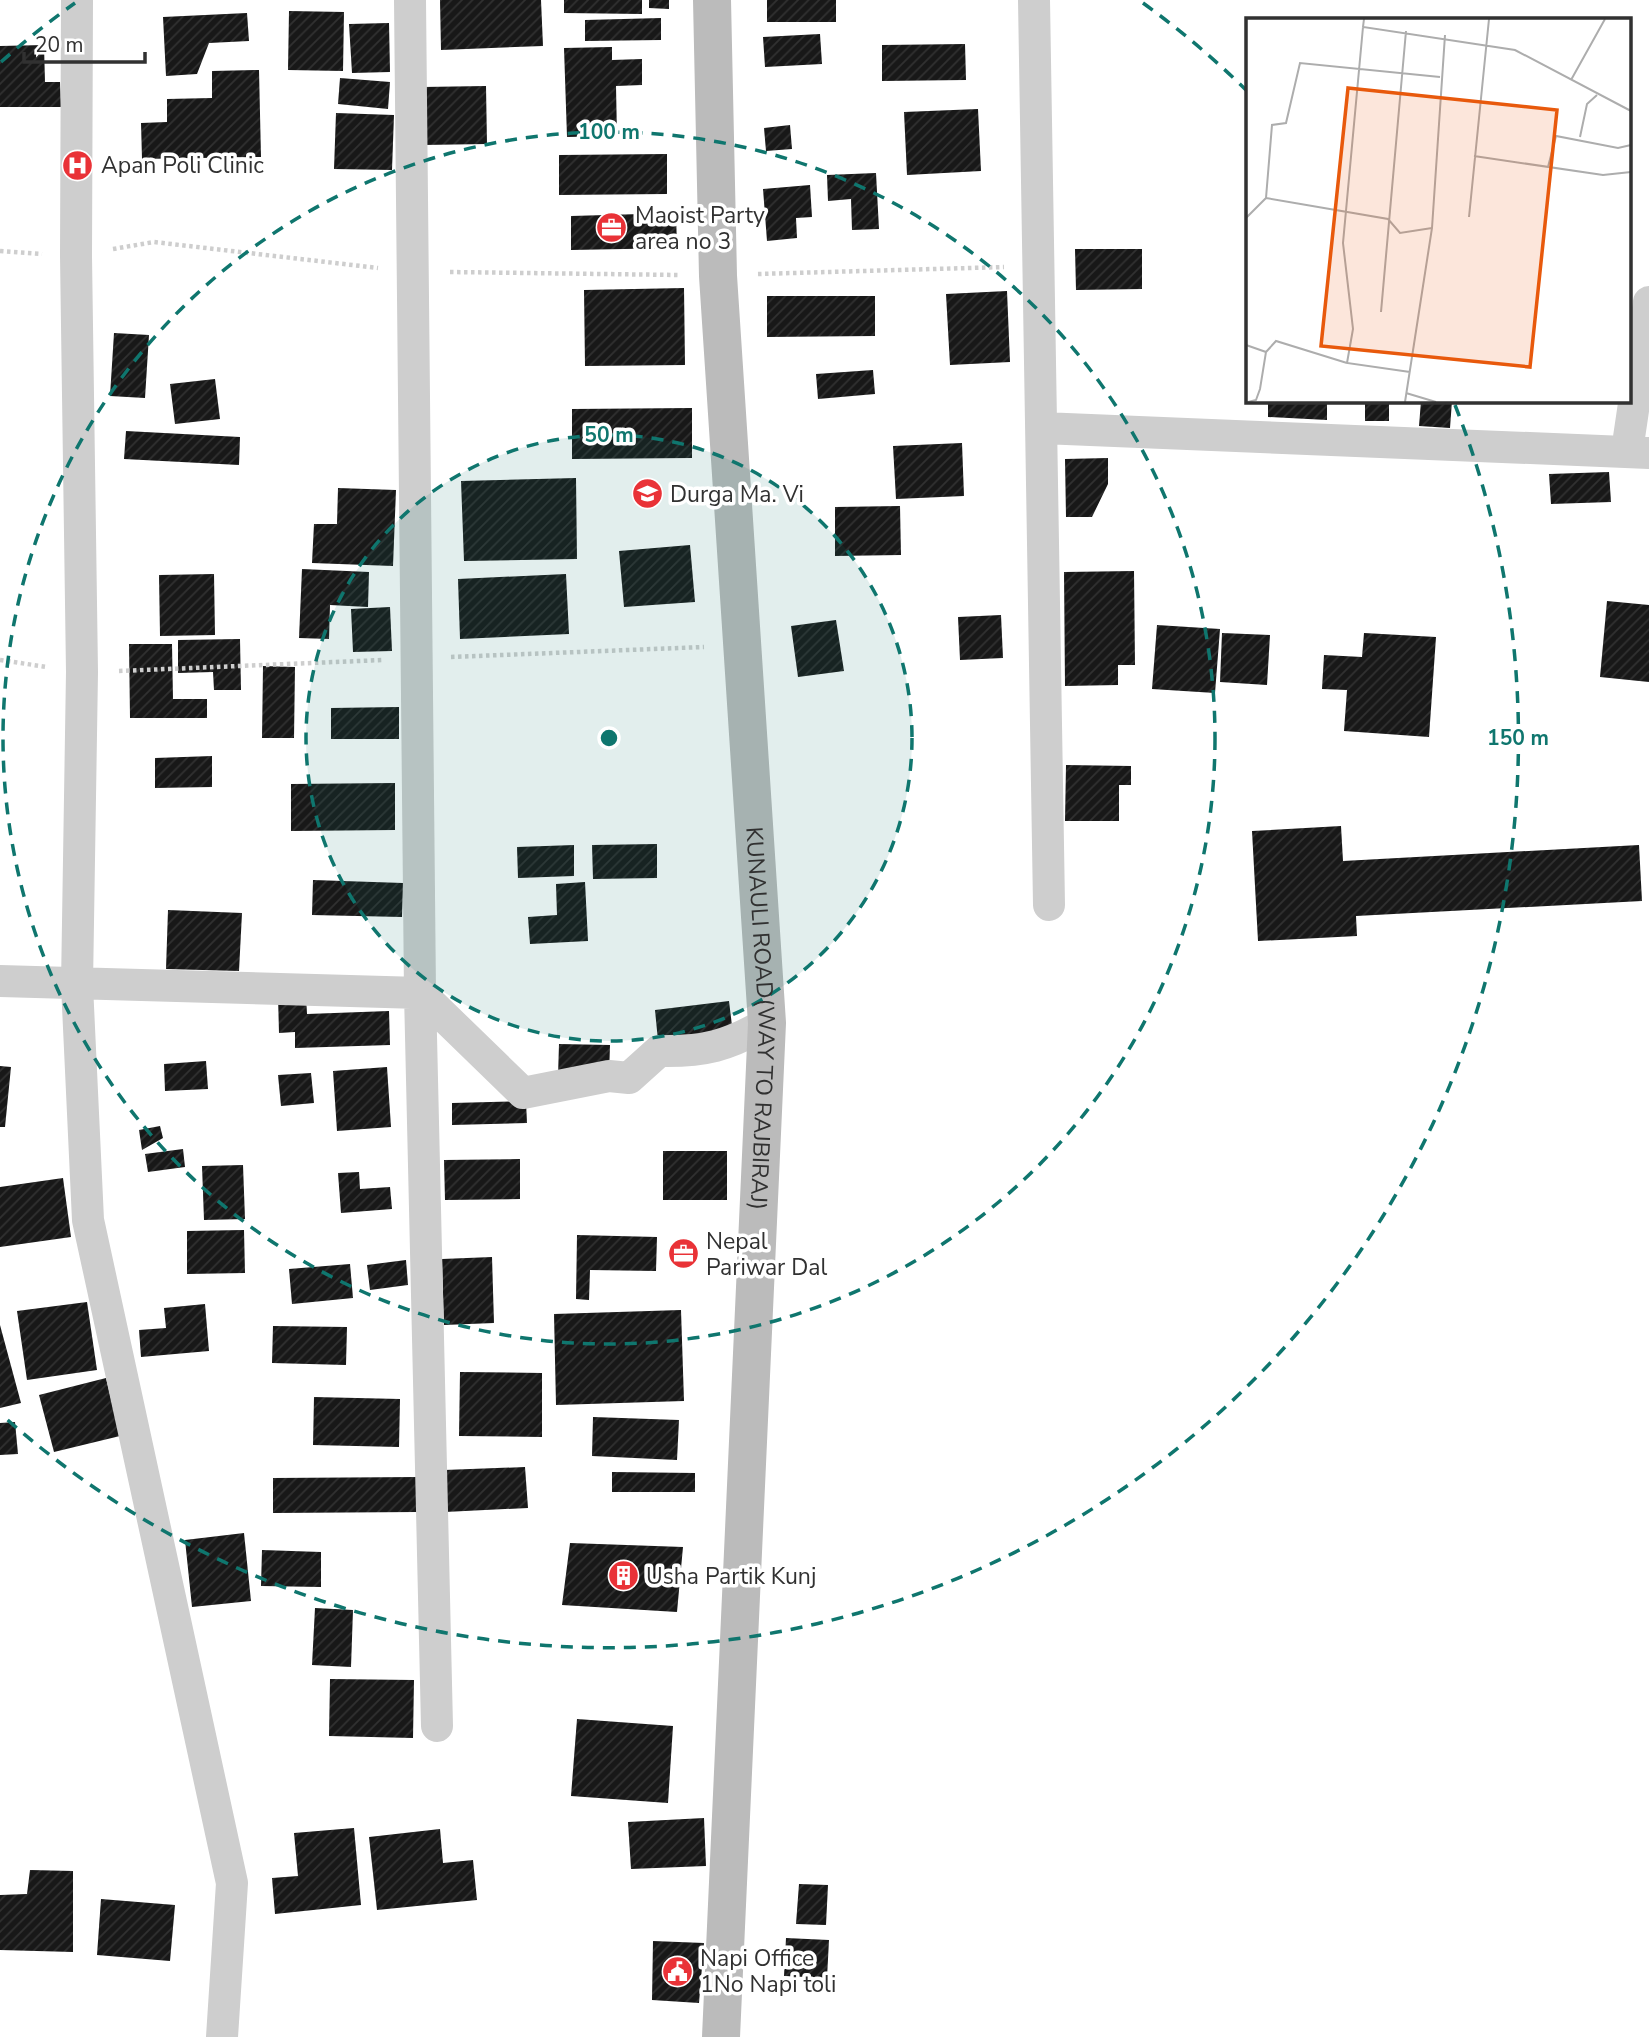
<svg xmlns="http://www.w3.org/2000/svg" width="1649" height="2037" font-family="'Nunito Sans',sans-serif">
<defs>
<pattern id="building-hatch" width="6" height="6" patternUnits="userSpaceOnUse" patternTransform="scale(1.75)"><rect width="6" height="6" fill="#181818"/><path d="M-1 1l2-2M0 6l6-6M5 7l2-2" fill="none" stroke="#313131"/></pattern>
</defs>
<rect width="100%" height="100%" fill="#fff"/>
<path fill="url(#building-hatch)" d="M440,0H541L543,46L441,50Z
M564,0H642V14L564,13Z
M649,0H669V9L649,8Z
M767,0H836V22H767Z
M289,11L344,12L343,71L288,70Z
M247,13L249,41L209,43L197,74L166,76L163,17Z
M661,18V40L585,41V20Z
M389,23L390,72L352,73L349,24Z
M820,34L822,64L765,67L763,37Z
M965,44L966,80L882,81V45Z
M44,45L45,82H60L61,107H0V46Z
M612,47V60L642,59V85L616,86L617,136L567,137L564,48Z
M259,70L261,157L142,159L141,123L167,122V99L212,98V71Z
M340,78L390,82L388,109L338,104Z
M486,86L487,144L423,145L422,87Z
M978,109L981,171L907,175L904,112Z
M336,113L394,115L392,170L334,169Z
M790,125L792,149L766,151L764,128Z
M667,154V194L559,195V155Z
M876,173L879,229L852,230L851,199L828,201L827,175Z
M810,185L812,217L796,218L797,238L767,241L763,189Z
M676,213L677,248L571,250V216Z
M1075,249H1142V289L1076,290Z
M684,288L685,365L585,366L584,290Z
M1007,291L1010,362L950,365L946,294Z
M767,296H875V336L767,337Z
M114,333L149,335L145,398L110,396Z
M873,370L875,394L818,399L816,374Z
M215,379L220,419L175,424L170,384Z
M1268,401H1327V420L1268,417Z
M1365,401H1389V421H1365Z
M1421,401H1452L1450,428L1419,426Z
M692,408V458L572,459V409Z
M126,431L240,437L239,465L124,459Z
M962,443L964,496L896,499L893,446Z
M1108,458V484L1092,517H1066L1065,459Z
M1609,472L1611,502L1551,504L1549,474Z
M576,478L577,559L464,561L461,481Z
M338,488L396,490L393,566L312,563L314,524H337Z
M900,506L901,555L835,556V507Z
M690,545L695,602L624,607L619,551Z
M302,569L369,572L368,607L330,605L329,639L299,638Z
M1134,571L1135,665H1118V685L1065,686L1064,572Z
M214,574L215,635L160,636L159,575Z
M566,574L569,634L460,639L458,579Z
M1607,601L1649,605V682L1600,677Z
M390,607L392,651L353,652L351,609Z
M1001,615L1003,658L960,660L958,617Z
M836,620L844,671L798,677L791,626Z
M1157,625L1220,629L1215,693L1152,689Z
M1222,633L1270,635L1267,685L1220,682Z
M1364,633L1436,637L1429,737L1344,731L1347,690L1322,689L1324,655L1362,657Z
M240,639L241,690H214L213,672L178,673V640Z
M129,644H172L173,699H207V718H130Z
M263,666L295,667L294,738H262Z
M399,707V739H331V708Z
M212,756V787L155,788V758Z
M1066,765L1131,766V785H1119V821H1065Z
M395,783V830L291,831V784Z
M1341,826L1343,861L1639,845L1642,901L1356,916L1357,936L1258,941L1252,831Z
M657,844V878L593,879L592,845Z
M574,845V876L518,878L517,847Z
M313,880L403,883L402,917L312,915Z
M585,882L588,941L530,944L528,917L557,915L556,884Z
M168,910L242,913L239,971L166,969Z
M306,995L307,1014L389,1011L390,1045L295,1048V1032L279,1033L278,996Z
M729,1001L734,1042L659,1051L655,1010Z
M559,1044L610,1045L609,1076H558Z
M206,1061L208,1089L165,1091L164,1064Z
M0,1066L11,1067L5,1127H0Z
M387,1067L391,1127L337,1131L333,1071Z
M311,1073L314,1103L281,1106L278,1075Z
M526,1101L527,1123L452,1125V1103Z
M160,1126L163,1138L142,1150L139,1130Z
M183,1149L185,1167L148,1172L145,1154Z
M663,1151H727V1200H663Z
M520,1159V1199L445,1200L444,1160Z
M243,1165L245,1219L204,1220L202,1166Z
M359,1172L360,1189L390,1187L392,1209L341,1213L338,1173Z
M63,1178L71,1237L0,1247V1187Z
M244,1230L245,1273L187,1274V1231Z
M577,1235L657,1237L656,1271L590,1270L589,1300L576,1299Z
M492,1257L494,1323L444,1325L442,1259Z
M406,1260L408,1285L370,1290L367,1265Z
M350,1264L353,1298L292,1304L289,1269Z
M87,1302L97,1370L27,1380L17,1311Z
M205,1304L209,1351L141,1357L139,1330L166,1328L164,1308Z
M681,1310L684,1401L556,1405L554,1314Z
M0,1325L21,1403L0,1408Z
M273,1326L347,1327L346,1365L272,1363Z
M460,1372L542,1373V1437L459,1436Z
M106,1378L120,1436L54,1452L39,1395Z
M314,1397L400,1399L399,1447L313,1445Z
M593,1417L679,1420L677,1460L592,1456Z
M15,1422L18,1454L0,1455V1423Z
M525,1467L528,1508L445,1512L444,1470Z
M612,1472L695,1473V1492H612Z
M418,1477V1512L273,1513V1478Z
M244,1533L251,1601L192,1607L185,1540Z
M570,1543L683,1547L677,1612L562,1605Z
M262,1550L321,1552V1587L261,1586Z
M315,1608L353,1610L351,1667L312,1665Z
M330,1679L414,1680L413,1738L329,1736Z
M577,1719L673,1726L668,1803L571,1796Z
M704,1818L706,1866L631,1869L628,1822Z
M354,1828L361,1905L275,1914L272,1878L298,1876L294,1833Z
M440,1829L443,1863L473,1860L477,1900L377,1910L369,1837Z
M30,1870L73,1871V1952L0,1950V1895L27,1894Z
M799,1884L828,1885L826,1925L796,1924Z
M101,1899L175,1905L170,1961L97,1955Z
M786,1938L829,1940L827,1978L784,1976Z
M653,1941L704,1943L699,2003L652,2000Z"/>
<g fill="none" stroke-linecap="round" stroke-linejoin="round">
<path stroke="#cecece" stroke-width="4.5" stroke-dasharray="3.5 3.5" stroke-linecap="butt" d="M113,249L154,242L378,268
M0,251L42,254
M450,272L679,275
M758,274L1004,267
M451,657L704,647
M0,660L47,667
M119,671L383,660"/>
<path stroke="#cecece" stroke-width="32" d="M77,0L76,256L82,672L77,985L88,1220L232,1883L222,2037
M410,0L420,993L437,1726
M1034,0L1049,905
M1042,428L1649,453
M1627,451L1649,302
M0,981L420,993L523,1093L609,1076L629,1078L659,1051C704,1052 728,1046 767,1023"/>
<path stroke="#bbb" stroke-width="38" id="s1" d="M712,0L718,276L767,1023L721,2037"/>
</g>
<circle cx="609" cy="738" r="303" fill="#0f766e" fill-opacity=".12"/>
<g fill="none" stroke="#0f766e" stroke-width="3.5" stroke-dasharray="12 9">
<circle cx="609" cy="738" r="303"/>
<circle cx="609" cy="738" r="606"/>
<path d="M1 62A909 909 0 0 1 75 3M1143 3A909 909 0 0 1 1246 90M1455 405A909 909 0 0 1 1 1414"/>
</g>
<defs>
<symbol id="hospital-disc" viewBox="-11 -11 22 22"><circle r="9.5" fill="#e93237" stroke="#fff"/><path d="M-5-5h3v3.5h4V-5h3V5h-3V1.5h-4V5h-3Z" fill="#fff"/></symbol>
<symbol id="office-disc" viewBox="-11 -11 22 22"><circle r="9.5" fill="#e93237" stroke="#fff"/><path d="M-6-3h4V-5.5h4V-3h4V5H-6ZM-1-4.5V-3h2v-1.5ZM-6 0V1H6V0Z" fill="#fff"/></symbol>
<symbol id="school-disc" viewBox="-11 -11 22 22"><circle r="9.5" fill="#e93237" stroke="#fff"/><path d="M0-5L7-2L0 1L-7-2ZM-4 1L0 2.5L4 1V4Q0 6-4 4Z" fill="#fff"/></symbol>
<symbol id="building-disc" viewBox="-11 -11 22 22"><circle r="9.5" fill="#e93237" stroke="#fff"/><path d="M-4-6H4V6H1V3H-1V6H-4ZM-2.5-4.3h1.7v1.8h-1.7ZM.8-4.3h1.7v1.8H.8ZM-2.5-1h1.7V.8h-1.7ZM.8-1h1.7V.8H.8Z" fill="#fff"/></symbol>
<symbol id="civic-disc" viewBox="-11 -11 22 22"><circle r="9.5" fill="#e93237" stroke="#fff"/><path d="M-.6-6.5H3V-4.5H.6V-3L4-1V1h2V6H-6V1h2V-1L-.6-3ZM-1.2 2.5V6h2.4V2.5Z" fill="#fff"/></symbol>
</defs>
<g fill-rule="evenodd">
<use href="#hospital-disc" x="60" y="148" width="35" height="35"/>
<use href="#office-disc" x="594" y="210" width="35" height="35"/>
<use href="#school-disc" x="630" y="476" width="35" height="35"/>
<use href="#office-disc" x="666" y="1236" width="35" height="35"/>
<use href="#building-disc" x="606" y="1558" width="35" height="35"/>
<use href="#civic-disc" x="660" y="1954" width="35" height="35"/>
</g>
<g text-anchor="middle" stroke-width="7" stroke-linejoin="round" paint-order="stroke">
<g font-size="23" fill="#313131" stroke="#fff" text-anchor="start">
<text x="101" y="173">Apan Poli Clinic</text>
<text x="635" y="223">Maoist Party<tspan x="635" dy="26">area no 3</tspan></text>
<text x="670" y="502">Durga Ma. Vi</text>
<text x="706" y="1249">Nepal<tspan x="706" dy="26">Pariwar Dal</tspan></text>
<text x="646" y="1584">Usha Partik Kunj</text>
<text x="700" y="1966">Napi Office<tspan x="700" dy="26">1No Napi toli</tspan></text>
</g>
<g font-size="23" fill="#313131" stroke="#fff">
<text dy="8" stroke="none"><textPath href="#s1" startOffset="1020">KUNAULI ROAD(WAY TO RAJBIRAJ)</textPath></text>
</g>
</g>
<g transform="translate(1246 18)">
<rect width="385" height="385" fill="#fff"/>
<path fill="none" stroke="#adadad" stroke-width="2" d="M118,1L117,9L269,32L385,93M117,9L97,225L107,311L101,345L164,354M325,62L359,1M334,119L341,86L351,77M228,138L357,157L385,154M302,149L310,118L372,130L385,127M223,199L243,1M0,200L20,180M186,210L154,215L142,201L20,180L26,107L40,105L54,45L194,59M135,294L160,13M0,327L20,334L14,371L10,382L2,384M20,334L30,323L101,345M160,375L190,384M159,384L186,210L199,17"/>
<path fill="#e8590c" fill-opacity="0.15" stroke="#e8590c" stroke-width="3.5" d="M102,70L311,92L284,349L75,328Z"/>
<rect width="385" height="385" fill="none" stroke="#313131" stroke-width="3.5"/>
</g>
<circle cx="609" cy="738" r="10" fill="#0f766e" stroke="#fff" stroke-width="3.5"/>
<g font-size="21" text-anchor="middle" font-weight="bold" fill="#0f766e" stroke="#fff" stroke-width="7" stroke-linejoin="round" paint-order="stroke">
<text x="609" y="139">100 m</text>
<text x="609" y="442">50 m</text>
<text x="1518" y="745">150 m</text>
</g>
<path d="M24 52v10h121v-10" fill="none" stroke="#313131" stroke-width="3.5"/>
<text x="35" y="52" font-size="21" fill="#313131" stroke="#ffffff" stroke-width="5" paint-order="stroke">20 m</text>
</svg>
